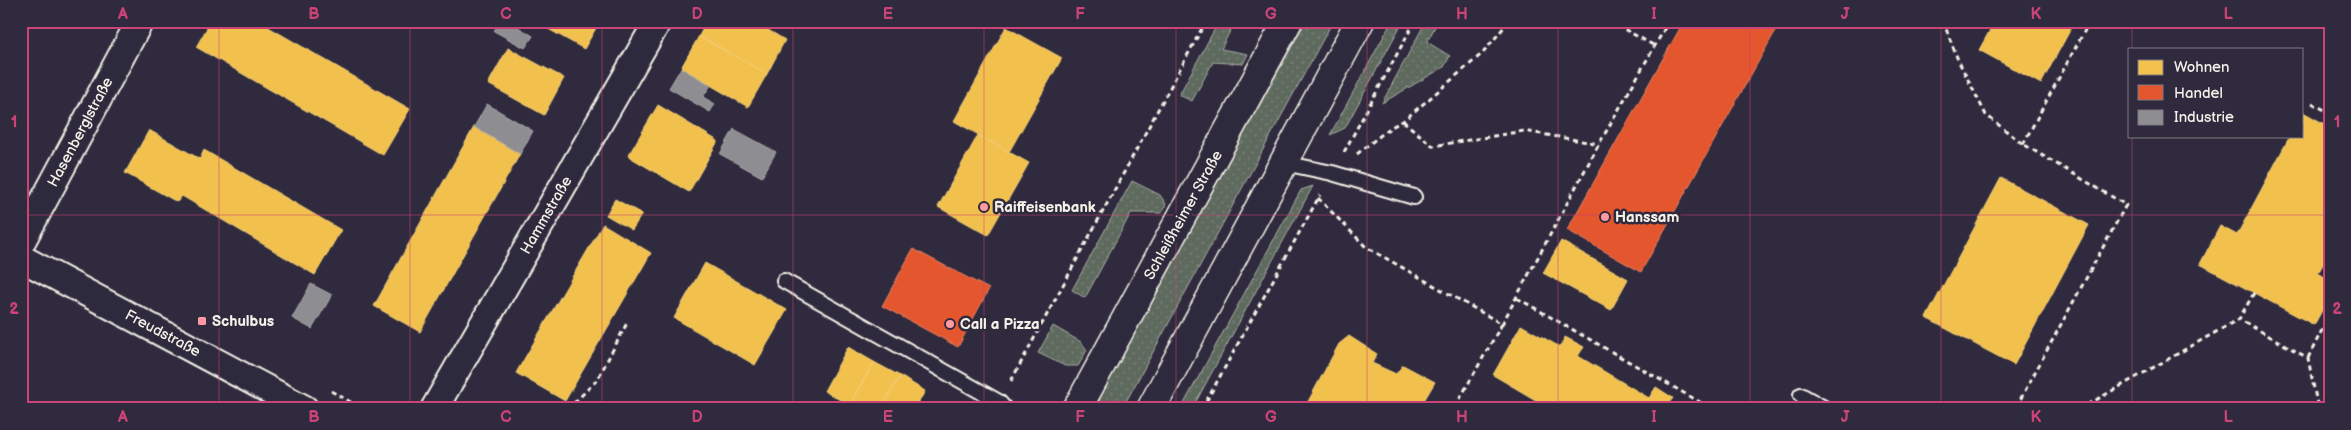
<svg xmlns="http://www.w3.org/2000/svg" width="2351" height="430" font-family="'Balsamiq Sans',sans-serif">
<defs>
<pattern id="grass-dots" width="8" height="8" patternUnits="userSpaceOnUse" patternTransform="scale(1.25)"><rect width="8" height="8" fill="#5e6a5f"/><path d="M2 2h.1M6 6h.1" fill="none" stroke="#768076" stroke-width="1.8" stroke-linecap="round"/></pattern>
</defs>
<rect width="100%" height="100%" fill="#2f2a3d"/>
<filter id="ink" filterUnits="userSpaceOnUse"><feTurbulence type="fractalNoise" baseFrequency=".02" numOctaves="2"/><feDisplacementMap in="SourceGraphic" scale="10" xChannelSelector="R" yChannelSelector="G"/><feConvolveMatrix kernelMatrix="1 2 1 2 8 2 1 2 1" color-interpolation-filters="sRGB"/></filter>
<g filter="url(#ink)">
<path fill="url(#grass-dots)" stroke="#a9aea4" d="M1219,21H1235L1221,49L1248,54L1243,64L1213,62L1192,101L1179,95Z
M1306,21H1333L1122,409H1096L1102,393Z
M1392,21H1403L1345,128L1330,135Z
M1426,21H1438L1427,42L1450,56L1444,67L1382,103Z
M1132,181L1160,195L1166,204L1162,213H1131L1085,298L1072,290Z
M1313,186L1192,409H1181L1301,190Z
M1053,326L1081,342L1087,350L1078,366H1065L1038,353Z"/>
<path fill="#f2c14e" stroke="#f3cf7c" d="M211,21H258L410,109L383,155L196,47Z
M534,21H600L584,49Z
M707,21H753L785,40L767,74L699,36Z
M1995,21H2075L2041,84L1979,50Z
M1006,27L1062,58L1009,152L954,121Z
M699,36L767,74L748,107L681,68Z
M508,48L564,78L544,115L488,84Z
M658,105L718,141L689,192L628,156Z
M2303,112L2330,127V252L2318,273L2330,280V296L2314,325L2200,264L2220,226L2237,235L2290,136H2302Z
M474,127L520,154L420,332L374,306Z
M149,130L200,159L204,150L341,230L315,275L182,196L177,202L125,173Z
M978,135L1029,163L988,235L938,207Z
M2001,178L2089,225L2014,365L1926,318Z
M615,199L642,214L632,230L606,215Z
M603,224L651,253L565,401L516,373Z
M1561,241L1628,279L1611,310L1543,273Z
M705,263L787,310L755,365L674,318Z
M1521,325L1560,347L1565,337L1584,347L1578,356L1649,398L1656,387L1673,398L1667,406L1672,409H1551L1493,375Z
M1349,336L1377,354L1372,363L1396,374L1403,365L1435,382L1419,409H1304L1339,344Z
M848,347L874,362L849,405L824,391Z
M874,362L900,376L881,409H855L849,405Z
M900,376L925,391L915,409H881Z"/>
<path fill="#e4572e" stroke="#e98566" d="M1684,21H1781L1641,272L1567,230Z
M913,249L989,289L958,347L882,306Z"/>
<path fill="#8d8d92" stroke="#acabac" d="M500,21H508L533,36L525,48L494,31Z
M681,68L711,85L703,97L715,104L710,112L669,88Z
M487,104L533,131L520,154L474,127Z
M734,129L776,152L762,177L720,154Z
M311,284L332,295L312,329L292,318Z"/>
<g fill="none" stroke-linecap="round" stroke-linejoin="round">
<defs>
<path id="lane" d="M1284,163L1332,173L1414,197
M784,281L999,402L1005,409
M1801,395L1826,409"/>
<path id="street" d="M21,243L140,21
M21,258L305,409
M434,409L658,21"/>
<path id="secondary" d="M1077,409L1288,21
M1151,409L1360,21"/>
</defs>
<use href="#lane" stroke="#f4f1e8" stroke-width="18"/>
<use href="#street" stroke="#f4f1e8" stroke-width="30"/>
<use href="#secondary" stroke="#f4f1e8" stroke-width="31"/>
<path stroke="#f4f1e8" stroke-width="3" stroke-dasharray="5 4" stroke-linecap="butt" d="M1609,21L1655,46
M1943,21L1958,60L1986,115L2023,144L2126,205L2015,409
M2312,103L2330,113
M1403,121L1433,146L1524,131L1599,144
M2023,144L2090,21
M1344,152L1415,21
M1357,154L1391,127L1403,121L1483,53L1509,21
M1318,198L1366,247L1502,324L1454,409
M2254,293L2239,319L2308,358L2318,409
M1517,298L1712,409
M1502,324L1599,144L1669,21
M2308,358L2330,314
M1011,381L1206,21
M331,391L363,409
M568,409L597,380L627,323
M1202,409L1320,195
M2080,409L2239,319"/>
<use href="#lane" stroke="#2f2a3d" stroke-width="14"/>
<use href="#street" stroke="#2f2a3d" stroke-width="26"/>
<use href="#secondary" stroke="#2f2a3d" stroke-width="28"/>
</g>
</g>
<path fill="none" stroke="#cc4377" stroke-width="1" stroke-opacity="0.55" d="M219,21V409M410,21V409M602,21V409M793,21V409M984,21V409M1176,21V409M1367,21V409M1558,21V409M1750,21V409M1941,21V409M2132,21V49M2132,136V409M21,215H2330"/>
<g fill="#ff9aa2" stroke="#2f2a3d" stroke-width="2">
<circle cx="984" cy="207" r="5"/>
<circle cx="1605" cy="217" r="5"/>
<rect x="197" y="316" width="10" height="10" rx="2.5"/>
<circle cx="950" cy="324" r="5"/>
</g>
<g text-anchor="middle" stroke-width="5" stroke-linejoin="round" paint-order="stroke">
<g font-size="15" fill="#f4f1e8" stroke="#2f2a3d">
<text transform="translate(80 132) rotate(-62)" y="5">Hasenberglstraße</text>
<text transform="translate(546 215) rotate(-60)" y="5">Hammstraße</text>
<text transform="translate(1183 215) rotate(-61)" y="5">Schleißheimer Straße</text>
<text transform="translate(163 333) rotate(28)" y="5">Freudstraße</text>
</g>
<g font-size="15" font-weight="bold" fill="#f4f1e8" stroke="#2f2a3d" text-anchor="start">
<text x="994" y="212">Raiffeisenbank</text>
<text x="1615" y="222">Hanssam</text>
<text x="212" y="326">Schulbus</text>
<text x="960" y="329">Call a Pizza</text>
</g>
</g>
<rect width="2351" height="430" fill="none" stroke="#2f2a3d" stroke-width="55"/>
<rect x="2128" y="48" width="175" height="90" fill="#2f2a3d" stroke="#7e7a81"/>
<rect x="2138" y="60" width="25" height="15" fill="#f2c14e" stroke="#7e7a81"/>
<text x="2174" y="72" font-size="15" fill="#f4f1e8">Wohnen</text>
<rect x="2138" y="85" width="25" height="15" fill="#e4572e" stroke="#7e7a81"/>
<text x="2174" y="98" font-size="15" fill="#f4f1e8">Handel</text>
<rect x="2138" y="110" width="25" height="15" fill="#8d8d92" stroke="#7e7a81"/>
<text x="2174" y="122" font-size="15" fill="#f4f1e8">Industrie</text>
<rect x="28" y="28" width="2296" height="374" fill="none" stroke="#cc4377" stroke-width="2"/>
<g font-size="16" text-anchor="middle" font-weight="bold" fill="#cc4377">
<text x="123" y="19">A</text>
<text x="314" y="19">B</text>
<text x="506" y="19">C</text>
<text x="697" y="19">D</text>
<text x="888" y="19">E</text>
<text x="1080" y="19">F</text>
<text x="1271" y="19">G</text>
<text x="1462" y="19">H</text>
<text x="1654" y="19">I</text>
<text x="1845" y="19">J</text>
<text x="2036" y="19">K</text>
<text x="2228" y="19">L</text>
<text x="14" y="127">1</text>
<text x="2337" y="127">1</text>
<text x="14" y="314">2</text>
<text x="2337" y="314">2</text>
<text x="123" y="422">A</text>
<text x="314" y="422">B</text>
<text x="506" y="422">C</text>
<text x="697" y="422">D</text>
<text x="888" y="422">E</text>
<text x="1080" y="422">F</text>
<text x="1271" y="422">G</text>
<text x="1462" y="422">H</text>
<text x="1654" y="422">I</text>
<text x="1845" y="422">J</text>
<text x="2036" y="422">K</text>
<text x="2228" y="422">L</text>
</g>
</svg>
